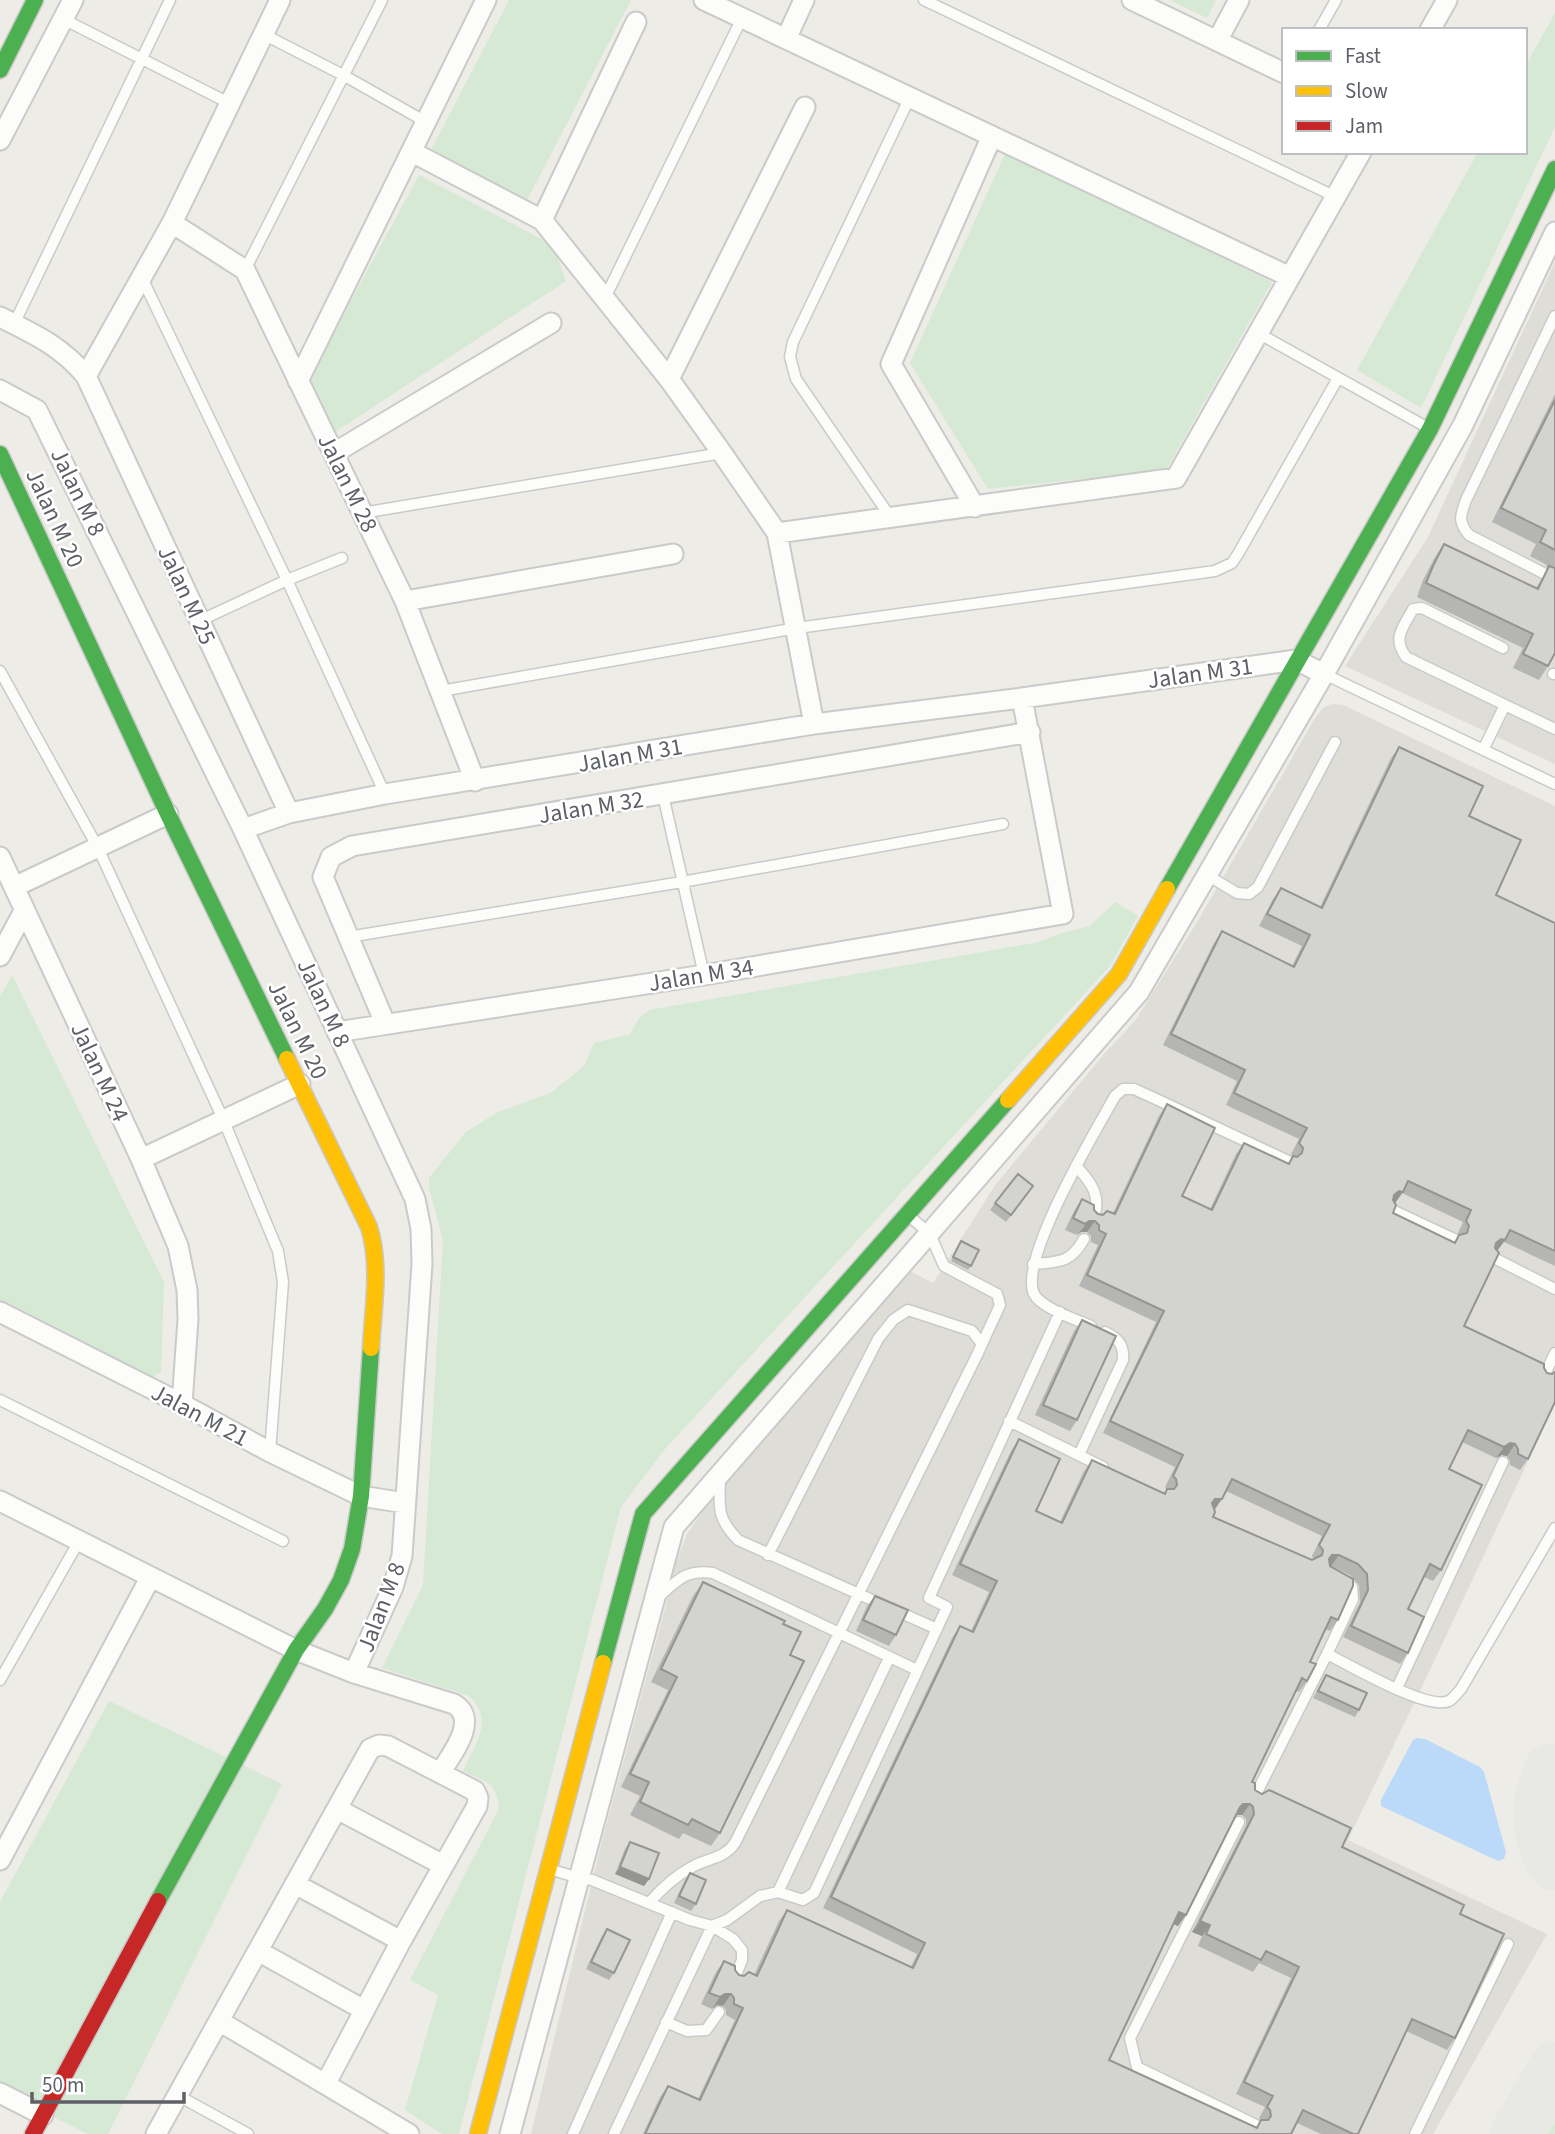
<svg xmlns="http://www.w3.org/2000/svg" width="1555" height="2134" font-family="'Source Sans 3',sans-serif">
<rect width="100%" height="100%" fill="#edece7"/>
<path fill="#deddd8" d="M1555,262V764L1345,666L1428,537Z
M1333,704L1343,705L1555,806V1404L1429,1672L1348,1840L1547,1934L1433,2134H531L602,1841L666,1605L673,1570L687,1534L722,1483L783,1417L910,1271L933,1283L996,1184L1105,1053L1135,1021L1199,919L1315,718L1324,707Z"/>
<path fill="#d5e9d4" d="M509,0H631L524,206L428,156Z
M1170,0H1216L1207,18Z
M1555,13V127L1421,408L1357,370L1478,152H1525V67Z
M1006,152L1272,282L1166,470L988,489L910,363Z
M419,175L553,245L566,281L332,434L307,382Z
M1115,902L1138,916L1110,966L665,1449L621,1507L459,2134H442L405,2110L438,1995L410,1980L499,1809C497,1781 485,1782 463,1771C475,1744 495,1720 469,1696L382,1668L423,1585L443,1240L429,1188V1178L465,1133L496,1113L552,1092L584,1066L594,1043L630,1034L640,1017L649,1010L1039,942L1059,934L1090,926Z
M12,975L164,1282L161,1372L147,1381L0,1305V997Z
M109,1701L282,1784L108,2134H88L0,2091V1902Z
M1555,2092V2134H1531Z"/>
<path fill="#bbd9f8" d="M1417,1738L1425,1739L1480,1767L1484,1772L1506,1852L1504,1859L1498,1861L1381,1806V1800L1413,1740Z"/>
<g fill="none" stroke-linecap="round" stroke-linejoin="round">
<path stroke="#e8e8e5" stroke-width="54" d="M1551,1770C1537,1802 1536,1834 1555,1864
M1517,2134L1555,2069"/>
<defs>
<path id="lane" d="M924,0L1336,197
M63,19L229,103
M1319,30L1336,0
M263,34L343,75L426,122
M245,270L382,0
M142,278L287,580L385,794
M604,300L742,18
M14,324L170,0
M1258,333L1430,429
M362,513L722,453
M891,518L796,379L790,357L793,342L910,97
M1547,575L1469,535C1458,522 1460,516 1466,500L1555,316
M199,621L287,580L342,558
M0,671L97,846L223,1119L278,1251L283,1282L270,1452
M1324,674L1555,784
M1553,674H1555
M441,691L797,628L1215,571L1232,563L1238,554L1338,378
M1505,705L1555,729
M1483,750L1505,705L1406,657C1392,638 1403,628 1413,609L1422,608L1503,648
M663,795L704,975
M1207,875L1237,893L1249,894L1258,887L1335,742
M348,937L682,882L1003,824
M1076,1166C1092,1183 1102,1197 1093,1219
M1392,1210L1454,1239
M908,1215L930,1234L944,1266L997,1294L1000,1305L982,1344
M1494,1258L1555,1289
M1033,1264C1059,1262 1071,1263 1084,1239
M1091,1326C1077,1320 1041,1308 1034,1294C1018,1260 1096,1130 1115,1096L1123,1089H1134L1156,1099L1288,1161
M1543,1378L1555,1353
M0,1400L283,1541
M1009,1421L1103,1467
M1079,1455L1123,1360C1124,1345 1119,1339 1105,1332
M720,1479C719,1508 717,1518 738,1540L937,1629
M657,1598C677,1581 685,1569 713,1573L917,1670
M1327,1654C1350,1665 1427,1711 1449,1701C1453,1699 1457,1693 1461,1689L1555,1528
M0,1680L79,1541
M1397,1688L1503,1462
M1254,1798L1327,1654L1353,1599L1352,1587L1344,1580
M1239,1822L1130,2038L1137,2067L1256,2125
M549,1869L579,1878L592,1880L690,1920L712,1926L727,1920L760,1896L778,1892L803,1900L814,1893L947,1607L929,1598L1060,1312
M778,1892L889,1658
M649,1903C662,1888 675,1876 692,1867C708,1858 724,1859 735,1843L978,1353L982,1344L972,1331L908,1310L893,1320L878,1339L768,1555
M666,2022L687,2031L706,2030L719,2012
M177,2095L248,2134
M573,2134L672,1912
M614,2134L712,1926L733,1939L742,1950V1960L734,1980
M1415,2134L1508,1944"/>
<path id="street" d="M704,0L1290,277
M1132,0L1284,73
M1430,30L1447,0
M786,39L804,0
M1217,41L1239,0
M0,140L73,0
M412,152L542,220L669,379L722,453L777,533L814,724
M542,220L636,22
M172,223L245,270L405,601L475,781
M0,317C34,334 61,346 86,376L289,813
M86,376L172,223L280,0
M669,379L805,107
M298,381L486,0
M0,390L37,410L243,829L415,1199L421,1229L422,1264L402,1556L393,1587L354,1673
M334,453L551,323
M975,507L891,364L992,136
M777,533L1176,478L1361,152
M405,601L673,554
M243,829L289,813L385,794L814,724L1022,698L1296,660L1324,674
M0,857L141,1159L178,1246L187,1290L188,1319L182,1404
M14,887L168,814
M0,956L24,911
M385,1023L323,877L331,857L352,846L1030,732
M337,1032L704,975L1063,914L1022,698
M141,1159L300,1084
M0,1312L182,1404L270,1452L361,1496L405,1503
M0,1501L296,1650L354,1673L454,1704C480,1720 451,1755 440,1773
M337,1809L443,1865
M0,1860L150,1578
M295,1884L401,1941
M258,1951L364,2010
M219,2021L409,2134
M0,2093L43,2115
M156,2134L370,1749L379,1745L388,1746L475,1791L478,1798L477,1806L401,1941L326,2083
M510,2134L674,1527L1139,992L1324,674L1463,425L1555,232"/>
<path id="fast" d="M0,70L35,0
M0,454L168,814L287,1059
M1167,889L1430,429L1555,169
M603,1663L643,1514L1008,1100
M158,1901L296,1650L325,1609L341,1580L352,1549L361,1496L371,1348"/>
<path id="slow" d="M287,1059L369,1227C381,1266 373,1308 371,1348
M1008,1100L1119,974L1167,889
M478,2134L603,1663"/>
<path id="jam" d="M33,2134L158,1901"/>
</defs>
<use href="#lane" stroke="#cacac9" stroke-width="13"/>
<use href="#street" stroke="#cacac9" stroke-width="23"/>
<use href="#fast" stroke="#c9c9c8" stroke-width="19"/>
<use href="#slow" stroke="#c9c9c8" stroke-width="19"/>
<use href="#jam" stroke="#c9c9c8" stroke-width="19"/>
<use href="#lane" stroke="#fcfcfb" stroke-width="10"/>
<use href="#street" stroke="#fcfcfb" stroke-width="19"/>
<use href="#fast" stroke="#4caf50" stroke-width="16"/>
<use href="#slow" stroke="#ffc107" stroke-width="16"/>
<use href="#jam" stroke="#c62828" stroke-width="16"/>
</g>
<path fill="#b5b5b3" fill-rule="evenodd" d="M1555,394V653L1548,666L1539,680L1513,668L1523,648L1417,597L1423,580L1435,557L1444,544L1536,588L1548,568L1546,566L1547,565L1530,556L1536,544L1492,522Z
M1399,747L1469,816L1496,895L1555,923V1266L1504,1242L1497,1251L1464,1326L1528,1459L1520,1470L1510,1465V1461L1507,1456L1502,1455L1496,1458L1462,1442L1449,1469L1441,1570L1433,1581L1424,1577L1408,1609V1653L1400,1664L1343,1637L1360,1602L1359,1585L1350,1575L1331,1566L1338,1620L1330,1631L1325,1629L1310,1662L1307,1681L1299,1692L1296,1691L1252,1782L1255,1790L1342,1847L1460,1914L1455,2038L1447,2050L1406,2031L1358,2134H1321L1297,2123L1291,2134H643L660,2097L668,2086L698,2099L735,2020L726,2015V2010L723,2006L717,2005L712,2009L701,2004L716,1972L724,1961L739,1975H754L779,1921L787,1910L911,1967L917,1954L823,1908L952,1638L960,1626L971,1631L989,1592L952,1575L1011,1451L1019,1439L1036,1511L1060,1522L1084,1471L1092,1460L1164,1493L1167,1489L1165,1487L1175,1467L1103,1433L1156,1322L1079,1286L1098,1245L1091,1242V1236L1087,1232H1081L1077,1235L1065,1230L1074,1211L1082,1199L1098,1214L1113,1213L1159,1116L1167,1104L1182,1196L1210,1209L1236,1154L1244,1143L1288,1164L1293,1156L1291,1154L1299,1139L1226,1105L1237,1081L1163,1045L1214,943L1222,931L1292,966L1302,946L1259,926L1273,899L1281,888L1320,907L1391,758ZM1402,1193L1463,1222L1458,1233L1459,1235L1454,1242L1393,1213L1395,1203ZM1226,1491L1322,1536L1312,1556L1314,1559L1312,1560L1213,1517L1215,1510ZM1236,1815H1242L1246,1819V1825L1192,1932L1202,1936L1198,1946L1253,1972L1259,1963L1291,1978L1236,2094L1265,2107L1259,2118L1261,2120L1256,2127L1109,2060L1173,1924L1178,1926Z
M1033,1186L1006,1222L990,1210L995,1203Z
M961,1241L971,1266L968,1270L951,1261Z
M1082,1320L1077,1420L1070,1431L1035,1415L1074,1331Z
M703,1582L783,1624L790,1655L720,1833L711,1846L683,1833L679,1839L630,1815L640,1796L621,1787L668,1690L651,1682L693,1596Z
M875,1596L896,1635L889,1646L856,1631L867,1606Z
M1326,1675L1359,1710L1355,1717L1313,1698Z
M630,1842L649,1879L644,1886L615,1874L625,1849Z
M690,1873L696,1904L691,1911L674,1903L685,1880Z
M607,1929L614,1973L609,1980L586,1969L602,1936Z"/>
<path fill="#949492" d="M1399,1191L1403,1192L1395,1203H1391L1394,1195Z
M1089,1221H1095L1087,1232H1081L1077,1235Z
M1501,1239L1505,1240L1497,1251H1493L1496,1243Z
M1510,1443L1515,1444L1507,1456L1502,1455L1496,1458L1504,1447Z
M1215,1499H1222L1214,1510L1207,1511Z
M1332,1555H1339L1331,1566L1324,1567Z
M1243,1804H1250L1242,1815H1236Z
M620,1867L649,1879L644,1886L615,1874Z
M1179,1912L1186,1915L1178,1926L1171,1923Z
M1200,1921L1210,1925L1202,1936L1192,1932Z
M725,1994H731L723,2006L717,2005L712,2009L720,1997Z"/>
<path fill="#d3d3d0" stroke="#949492" stroke-width="2" fill-rule="evenodd" d="M1555,400V550L1540,542L1546,530L1501,508Z
M1444,544L1538,589L1549,566L1555,568V653L1548,666L1523,654L1533,634L1426,583L1433,566Z
M1399,747L1483,786L1469,816L1521,840L1496,895L1555,923V1251L1510,1230L1505,1240L1501,1239L1496,1243L1495,1248L1499,1253L1464,1326L1544,1364V1368L1547,1373L1552,1374L1555,1372V1402L1528,1459L1518,1454V1449L1515,1444L1510,1443L1504,1447L1468,1430L1449,1469L1482,1485L1441,1570L1430,1564L1408,1609L1424,1617L1408,1653L1351,1626L1368,1590L1367,1574L1358,1564L1339,1555H1332L1329,1559L1330,1566L1353,1579V1586L1338,1620L1331,1617L1310,1662L1316,1664L1307,1681L1302,1678L1252,1782L1255,1783V1790L1262,1794L1269,1790L1351,1828L1342,1847L1464,1905L1460,1914L1504,1934L1455,2038L1412,2019L1358,2134H1353L1303,2110L1291,2134H645L668,2086L700,2100L743,2008L734,2004V1998L731,1994H725L720,1997L709,1993L724,1961L735,1966V1970L739,1975L744,1976L749,1972L757,1976L787,1910L913,1968L925,1943L831,1897L960,1626L973,1632L997,1581L960,1564L1019,1439L1060,1459L1036,1511L1062,1523L1092,1460L1165,1494L1167,1489H1174L1177,1485L1176,1479L1173,1476L1183,1455L1110,1421L1164,1311L1087,1275L1106,1234L1099,1230V1225L1095,1221H1089L1085,1224L1073,1218L1082,1199L1094,1205V1210L1098,1214L1103,1215L1107,1211L1115,1214L1167,1104L1215,1128L1182,1196L1212,1210L1244,1143L1289,1164L1293,1156L1297,1157L1302,1153L1303,1148L1299,1143L1307,1128L1234,1093L1245,1070L1171,1034L1222,931L1294,967L1310,935L1267,914L1281,888L1322,908ZM1408,1181L1471,1210L1466,1221L1469,1226L1467,1233L1459,1235L1455,1243L1393,1213L1396,1205L1393,1200L1394,1195L1399,1191L1403,1192ZM1232,1479L1330,1525L1319,1545L1323,1550L1322,1555L1312,1560L1213,1517L1215,1512L1212,1503L1215,1499H1222ZM1243,1804H1250L1253,1807L1254,1814L1200,1921L1210,1925L1206,1934L1261,1960L1266,1951L1299,1967L1244,2082L1273,2096L1267,2107L1270,2110L1271,2116L1268,2120H1261L1257,2128L1109,2060L1179,1912L1186,1915L1240,1807Z
M1018,1174L1033,1186L1011,1215L995,1203Z
M961,1241L979,1250L971,1266L953,1257Z
M1082,1320L1116,1336L1077,1420L1043,1405Z
M703,1582L785,1621L783,1624L801,1632L790,1655L804,1661L720,1833L692,1819L688,1825L640,1802L649,1782L630,1774L677,1677L661,1669Z
M875,1596L908,1610L896,1635L863,1620Z
M1326,1675L1367,1693L1359,1710L1318,1691Z
M630,1842L659,1853L649,1879L620,1867Z
M690,1873L706,1880L696,1904L679,1896Z
M607,1929L630,1940L614,1973L591,1962Z"/>
<g text-anchor="middle" stroke-width="5" stroke-linejoin="round" paint-order="stroke">
<g font-size="24" fill="#5d6066" stroke="#fff">
<text transform="translate(348 483) rotate(64)" y="8">Jalan M 28</text>
<text transform="translate(78 492) rotate(64)" y="8">Jalan M 8</text>
<text transform="translate(55 518) rotate(65)" y="8">Jalan M 20</text>
<text transform="translate(187 595) rotate(65)" y="8">Jalan M 25</text>
<text transform="translate(1200 673) rotate(-8)" y="8">Jalan M 31</text>
<text transform="translate(630 755) rotate(-10)" y="8">Jalan M 31</text>
<text transform="translate(591 807) rotate(-9)" y="8">Jalan M 32</text>
<text transform="translate(701 975) rotate(-9)" y="8">Jalan M 34</text>
<text transform="translate(324 1003) rotate(65)" y="8">Jalan M 8</text>
<text transform="translate(298 1030) rotate(64)" y="8">Jalan M 20</text>
<text transform="translate(100 1072) rotate(65)" y="8">Jalan M 24</text>
<text transform="translate(200 1415) rotate(28)" y="8">Jalan M 21</text>
<text transform="translate(381 1607) rotate(-69)" y="8">Jalan M 8</text>
</g>
</g>
<rect x="1282" y="28" width="245" height="126" fill="#ffffff" stroke="#bebfc2" stroke-width="2"/>
<rect x="1296" y="51" width="35" height="10" fill="#4caf50" stroke="#bebfc2" stroke-width="2"/>
<text x="1345" y="63" font-size="21" fill="#5d6066">Fast</text>
<rect x="1296" y="86" width="35" height="10" fill="#ffc107" stroke="#bebfc2" stroke-width="2"/>
<text x="1345" y="98" font-size="21" fill="#5d6066">Slow</text>
<rect x="1296" y="121" width="35" height="10" fill="#c62828" stroke="#bebfc2" stroke-width="2"/>
<text x="1345" y="133" font-size="21" fill="#5d6066">Jam</text>
<path d="M32 2092v10h152v-10" fill="none" stroke="#5d6066" stroke-width="3.5"/>
<text x="42" y="2092" font-size="21" fill="#5d6066" stroke="#ffffff" stroke-width="5" paint-order="stroke">50 m</text>
</svg>
